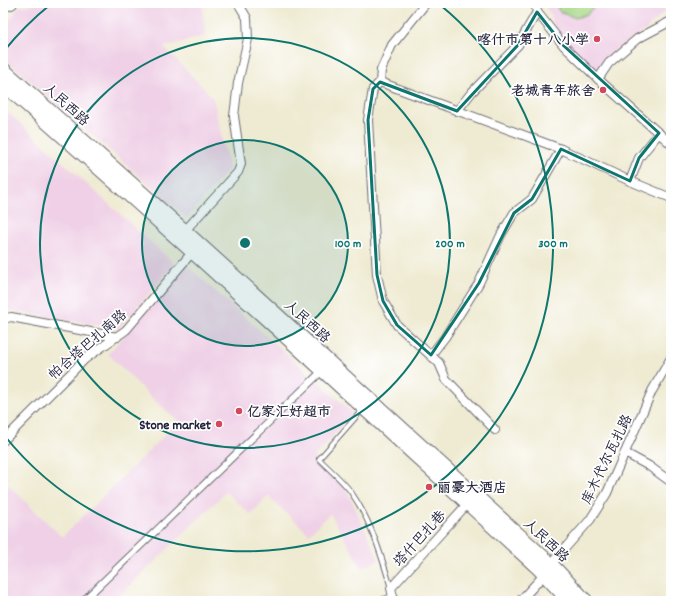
<svg xmlns="http://www.w3.org/2000/svg" width="674" height="604" viewBox="0 0 674 604" font-family="Dekko,'LXGW WenKai TC',sans-serif">
<style>
.built{fill:#efd0e6}
.green{fill:#a7d887;stroke:#647d61}
.lines{fill:none;stroke-linecap:round;stroke-linejoin:round}
.service-casing{stroke:#6a6870;stroke-width:6}
.pedestrian-casing{stroke:#6a6870;stroke-width:8}
.minor-casing{stroke:#6a6870;stroke-width:10}
.secondary-casing{stroke:#6a6870;stroke-width:14}
.primary-casing{stroke:#6a6870;stroke-width:15}
.service{stroke:#fff;stroke-width:4}
.pedestrian{stroke:#fff;stroke-width:6}
.minor{stroke:#fff;stroke-width:8}
.secondary{stroke:#fff;stroke-width:12}
.primary{stroke:#fff;stroke-width:13}
.marked{fill:none;stroke:#0f766e;stroke-width:3;stroke-linejoin:round}
.ring{fill:none;stroke:#0f766e;stroke-width:2}
.poi-dot{fill:#d1495b;stroke:#fff;stroke-width:1.5}
.labels{text-anchor:middle;stroke-width:3.5;stroke-linejoin:round;paint-order:stroke}
.poi-label{font-size:14px;font-weight:bold;fill:#22223b;stroke:#fff;text-anchor:end}
.street-label{font-size:14px;fill:#22223b;stroke:#fff}
.centre{fill:#0f766e;stroke:#fff;stroke-width:2}
.ring-label{font-size:12px;text-anchor:middle;font-weight:bold;fill:#0f766e;stroke:#fff;stroke-width:3.5;stroke-linejoin:round;paint-order:stroke}
</style>
<rect width="100%" height="100%" fill="#fff"/>
<filter id="ink" filterUnits="userSpaceOnUse"><feTurbulence type="fractalNoise" baseFrequency=".025" numOctaves="2"/><feDisplacementMap in="SourceGraphic" scale="8" xChannelSelector="R" yChannelSelector="G"/><feConvolveMatrix kernelMatrix="1 2 1 2 8 2 1 2 1" color-interpolation-filters="sRGB"/></filter>
<filter id="wash" filterUnits="userSpaceOnUse"><feTurbulence type="fractalNoise" baseFrequency=".012" numOctaves="4" result="noise"/><feDisplacementMap in="SourceGraphic" scale="16" xChannelSelector="R" yChannelSelector="G"/><feGaussianBlur stdDeviation="0.9" result="paint"/><feColorMatrix in="noise" values="0 0 0 0 0 0 0 0 0 0 0 0 0 0 0 0 0 1.4 0 .05"/><feComposite in="paint" operator="in"/></filter>
<g filter="url(#wash)">
<rect width="100%" height="100%" fill="#efebd3"/>
<g class="built">
<path d="M41,3H202L205,36L164,47L213,98L229,169L187,218L3,57V32L18,7Z"/>
<path d="M545,3H671V6L645,30L623,44L596,73L557,33Z"/>
<path d="M3,108L175,264L118,329L9,310L3,312Z"/>
<path d="M187,266L353,413L314,457L348,492L379,560L362,568L330,513L309,534L268,496L251,515L226,492L114,601H3V480L62,537L179,421L152,398L108,354Z"/>
<path d="M539,592L547,601H530Z"/>
</g>
<path class="green" d="M554,3H598L587,14L576,18L560,12Z"/>
</g>
<g filter="url(#ink)">
<g class="lines">
<defs>
<g id="service">
<path d="M363,409L319,459C329,469 342,480 351,492C371,521 381,554 391,588"/>
<path d="M377,601L393,596"/>
</g>
<path id="pedestrian" d="M83,601L323,370"/>
<g id="minor">
<path d="M426,3L392,45L381,70L380,82L373,89L368,120L377,275L383,301L397,325L439,363L446,379L495,430"/>
<path d="M535,3L537,12L564,46L598,79L671,144"/>
<path d="M598,79L609,63L637,39L671,21"/>
<path d="M380,82L561,149L630,181L671,198"/>
<path d="M457,111L472,92L518,45L537,12"/>
<path d="M630,181L639,158L659,133"/>
<path d="M182,234L238,172L241,164L234,116L238,83L248,39L247,18L238,3"/>
<path d="M3,319L11,317L117,337"/>
<path d="M431,355L445,337L479,283L501,235L514,213L532,199L561,149"/>
<path d="M3,441L85,359L126,330L195,249"/>
<path d="M625,453L649,466L671,482"/>
<path d="M394,601L391,588L470,501"/>
<path d="M520,601L544,575L551,564L590,520L607,493L652,391L671,358"/>
</g>
<path id="secondary" d="M3,6L11,3"/>
<g id="primary">
<path d="M3,69L185,231L551,564L586,601"/>
<path d="M3,84C185,242 361,406 539,569L569,601"/>
</g>
</defs>
<use href="#service" class="service-casing"/>
<use href="#pedestrian" class="pedestrian-casing"/>
<use href="#minor" class="minor-casing"/>
<use href="#secondary" class="secondary-casing"/>
<use href="#primary" class="primary-casing"/>
<use href="#service" class="service"/>
<use href="#pedestrian" class="pedestrian"/>
<use href="#minor" class="minor"/>
<use href="#secondary" class="secondary"/>
<use href="#primary" class="primary"/>
</g>
</g>
<path class="marked" d="M537,12L564,46L659,133L639,158L630,181L561,149L532,199L514,213L479,283L431,355L397,325L383,301L377,275L368,120L373,89L380,82L457,111L518,45Z"/>
<circle cx="245" cy="243" r="103" fill="#0f766e" fill-opacity=".12"/>
<g class="ring">
<circle cx="245" cy="243" r="103"/>
<circle cx="245" cy="243" r="205"/>
<path d="M4 51A308 308 0 0 1 51 4M439 4A308 308 0 1 1 4 435"/>
</g>
<g class="poi-dot">
<circle cx="597" cy="39" r="4"/>
<circle cx="603" cy="90" r="4"/>
<circle cx="239" cy="411" r="4"/>
<circle cx="219" cy="424" r="4"/>
<circle cx="429" cy="487" r="4"/>
</g>
<g class="labels">
<g class="poi-label">
<text x="589" y="44">喀什市第十八小学</text>
<text x="595" y="95">老城青年旅舍</text>
<text x="247" y="416" text-anchor="start">亿家汇好超市</text>
<text x="211" y="429">Stone market</text>
<text x="437" y="492" text-anchor="start">丽豪大酒店</text>
</g>
<g class="street-label">
<text transform="translate(67 104) rotate(42)" y="5">人民西路</text>
<text transform="translate(308 321) rotate(42)" y="5">人民西路</text>
<text transform="translate(87 344) rotate(-41)" y="5">帕合塔巴扎南路</text>
<text transform="translate(606 459) rotate(-64)" y="5">库木代尔瓦扎路</text>
<text transform="translate(419 538) rotate(-48)" y="5">塔什巴扎巷</text>
<text transform="translate(547 540) rotate(43)" y="5">人民西路</text>
</g>
</g>
<circle cx="245" cy="243" r="6" class="centre"/>
<g class="ring-label">
<text x="348" y="247">100 m</text>
<text x="450" y="247">200 m</text>
<text x="553" y="247">300 m</text>
</g>
<rect width="674" height="604" fill="none" stroke="#fff" stroke-width="16"/>
</svg>
